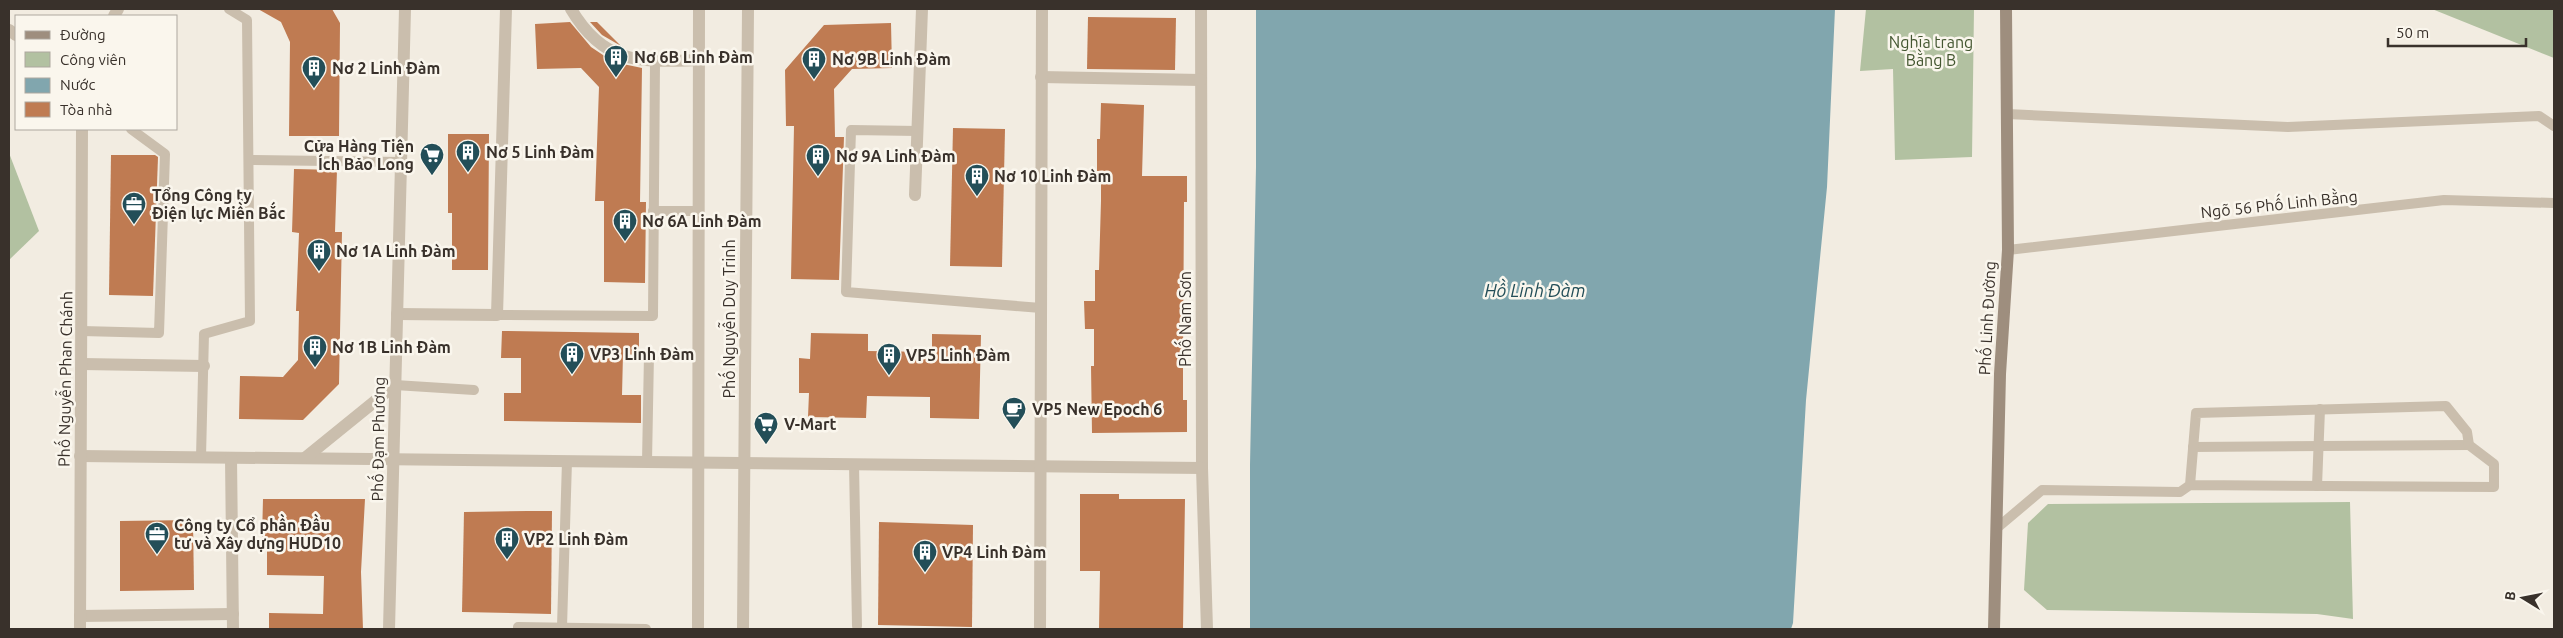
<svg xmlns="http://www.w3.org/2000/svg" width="2563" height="638" viewBox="0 0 2563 638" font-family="Ubuntu,sans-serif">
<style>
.green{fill:#b2c1a1}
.water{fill:#81a6ae}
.building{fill:#bf7b52}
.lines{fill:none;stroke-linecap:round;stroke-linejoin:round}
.lane{stroke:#cabead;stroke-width:10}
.street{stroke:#cabead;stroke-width:12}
.secondary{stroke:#9e8e7e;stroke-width:12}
.labels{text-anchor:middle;stroke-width:5;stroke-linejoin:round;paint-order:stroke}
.park-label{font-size:16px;fill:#435630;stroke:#faf6ed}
.poi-label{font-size:16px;font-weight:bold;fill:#39312b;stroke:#faf6ed;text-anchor:start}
.street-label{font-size:16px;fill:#39312b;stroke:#faf6ed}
.water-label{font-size:18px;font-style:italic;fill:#234e58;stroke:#faf6ed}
</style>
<rect width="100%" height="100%" fill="#f2ece1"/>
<g class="green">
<path d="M1866,9H1974L1972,157L1895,160L1893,69L1860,71Z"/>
<path d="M2432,9H2554V58Z"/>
<path d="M9,153L39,231L9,260Z"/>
<path d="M2350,502L2353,619L2317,614L2047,610L2024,590L2028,523L2048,504Z"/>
</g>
<path class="water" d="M1256,9H1835L1827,187L1806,400L1793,623L1791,629H1250V465L1256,167Z"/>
<g class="building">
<path d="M258,9H332L340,23L339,136H289L290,42L281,22Z"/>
<path d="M1088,17L1176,18L1175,70L1087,69Z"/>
<path d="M570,22L591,47L606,57L623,64L642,68L640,202H646L645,283L604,282V201H595L599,87L581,68L537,69L535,24Z"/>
<path d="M590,22H597L621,46L602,35Z"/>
<path d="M891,23L892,68L852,69L834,89L835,137H844L839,280L791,279L794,126H786L785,70L824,25Z"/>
<path d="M1101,103L1144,105L1142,176H1187V202H1184L1183,361V400H1187V432L1092,433L1091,366H1094V329H1085L1084,301H1095V270H1099L1101,201V171H1097V139H1100Z"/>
<path d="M953,128L1005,129L1002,267L950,266Z"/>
<path d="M448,134H489L488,270H452V213H448Z"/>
<path d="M111,155H155L158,157L153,296L109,295Z"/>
<path d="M294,169L337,170L335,232H342L339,384L303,420L239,419L240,376L283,377L298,360L299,311H296L299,233L292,232Z"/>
<path d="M502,331L639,333V355L623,354L622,395H641V423L504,421V393H521V358H501Z"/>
<path d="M811,333L868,334V351L932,352V334L981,335L979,419L930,418V397L867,396L866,418L808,417L809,393H799V358L810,359Z"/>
<path d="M1080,494H1119V499H1185L1183,629H1099L1100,571H1080Z"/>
<path d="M263,499H365L361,572L363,629H269V613L323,614L324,576L267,575V538H262Z"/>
<path d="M527,511H552L551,614L462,612L464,512Z"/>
<path d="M193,520L194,590L120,591V521Z"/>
<path d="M879,522L973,525L972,627L878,625Z"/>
</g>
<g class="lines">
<g class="lane">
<path d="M2007,114L2288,127L2539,116L2554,126"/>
<path d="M918,131L851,130L846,292L1041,308"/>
<path d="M249,160L401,162"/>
<path d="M653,211H698"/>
<path d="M2008,250L2444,200L2554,203"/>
<path d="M497,315L653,316L655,62"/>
<path d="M82,331L159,333L165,154L131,129"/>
<path d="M395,385L474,390"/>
<path d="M2193,447L2469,445"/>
<path d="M201,457L204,334L250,321L247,20L229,9"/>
<path d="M647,462L649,354"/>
<path d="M854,464L857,626"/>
<path d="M2317,486L2320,409"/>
<path d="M1997,528L2042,490L2180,492L2190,485L2494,487V464L2469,445L2467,432L2446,406L2196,413L2190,485"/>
<path d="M562,627L567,461"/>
<path d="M518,629V627L646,629"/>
</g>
<g class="street">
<path d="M571,9C604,65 640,62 699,60"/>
<path d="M1201,9L1202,468L1207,629"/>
<path d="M114,16L118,9"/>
<path d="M9,30L16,35"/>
<path d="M1041,77L1201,80"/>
<path d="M915,195L922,9"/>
<path d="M397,314L497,315L506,9"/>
<path d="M82,364L204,366"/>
<path d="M80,456L1202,468"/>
<path d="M231,458L233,629"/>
<path d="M305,458L395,385"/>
<path d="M80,616L233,614"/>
<path d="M80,629L82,129"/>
<path d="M389,629L405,9"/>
<path d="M698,629L699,9"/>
<path d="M743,629L748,9"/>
<path d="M1040,629L1042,9"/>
</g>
<path class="secondary" d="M1994,629L2000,374L2008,250L2006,9"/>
</g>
<defs>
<symbol id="building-pin" viewBox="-11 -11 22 30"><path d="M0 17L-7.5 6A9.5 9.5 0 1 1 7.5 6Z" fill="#234e58" stroke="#faf6ed"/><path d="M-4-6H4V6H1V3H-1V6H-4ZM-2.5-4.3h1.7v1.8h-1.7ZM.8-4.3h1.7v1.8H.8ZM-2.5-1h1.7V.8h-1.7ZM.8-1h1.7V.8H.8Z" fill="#fff"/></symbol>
<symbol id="supermarket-pin" viewBox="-11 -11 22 30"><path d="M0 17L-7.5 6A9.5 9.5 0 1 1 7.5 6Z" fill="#234e58" stroke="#faf6ed"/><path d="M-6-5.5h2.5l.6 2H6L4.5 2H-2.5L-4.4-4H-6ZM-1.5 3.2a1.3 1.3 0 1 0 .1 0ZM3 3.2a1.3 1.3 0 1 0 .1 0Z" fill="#fff"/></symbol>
<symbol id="office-pin" viewBox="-11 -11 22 30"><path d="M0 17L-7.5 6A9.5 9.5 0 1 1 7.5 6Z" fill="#234e58" stroke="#faf6ed"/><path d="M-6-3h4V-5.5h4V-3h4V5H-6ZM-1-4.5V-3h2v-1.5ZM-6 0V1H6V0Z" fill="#fff"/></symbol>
<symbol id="cafe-pin" viewBox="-11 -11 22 30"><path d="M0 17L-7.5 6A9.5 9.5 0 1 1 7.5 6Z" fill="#234e58" stroke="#faf6ed"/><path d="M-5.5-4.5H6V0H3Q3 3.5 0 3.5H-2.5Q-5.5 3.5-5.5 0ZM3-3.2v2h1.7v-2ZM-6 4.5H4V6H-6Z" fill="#fff"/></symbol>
</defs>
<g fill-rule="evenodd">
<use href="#building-pin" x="602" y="43" width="28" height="38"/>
<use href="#building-pin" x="800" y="45" width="28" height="38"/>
<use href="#building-pin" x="300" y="54" width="28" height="38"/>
<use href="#building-pin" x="454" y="138" width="28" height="38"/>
<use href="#supermarket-pin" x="418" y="141" width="28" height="38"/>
<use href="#building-pin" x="804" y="142" width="28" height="38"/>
<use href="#building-pin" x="963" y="162" width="28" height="38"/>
<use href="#office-pin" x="120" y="190" width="28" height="38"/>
<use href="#building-pin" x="611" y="207" width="28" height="38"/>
<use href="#building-pin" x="305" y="237" width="28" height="38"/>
<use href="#building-pin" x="301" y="333" width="28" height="38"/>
<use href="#building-pin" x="558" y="340" width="28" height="38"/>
<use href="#building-pin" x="875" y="341" width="28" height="38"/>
<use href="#cafe-pin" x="1000" y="395" width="28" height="38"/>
<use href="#supermarket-pin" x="752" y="410" width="28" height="38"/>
<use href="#office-pin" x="143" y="520" width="28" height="38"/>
<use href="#building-pin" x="493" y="525" width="28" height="38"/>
<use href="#building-pin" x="911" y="538" width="28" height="38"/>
</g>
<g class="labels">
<g class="park-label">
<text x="1931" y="48">Nghĩa trang<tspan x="1931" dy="18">Bằng B</tspan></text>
</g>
<g class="poi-label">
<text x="634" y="63">Nơ 6B Linh Đàm</text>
<text x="832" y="65">Nơ 9B Linh Đàm</text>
<text x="332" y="74">Nơ 2 Linh Đàm</text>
<text x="414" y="152" text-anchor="end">Cửa Hàng Tiện<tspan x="414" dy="18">Ích Bảo Long</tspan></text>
<text x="486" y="158">Nơ 5 Linh Đàm</text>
<text x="836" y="162">Nơ 9A Linh Đàm</text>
<text x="994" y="182">Nơ 10 Linh Đàm</text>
<text x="152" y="201">Tổng Công ty<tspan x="152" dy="18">Điện lực Miền Bắc</tspan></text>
<text x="642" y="227">Nơ 6A Linh Đàm</text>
<text x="336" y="257">Nơ 1A Linh Đàm</text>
<text x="332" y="353">Nơ 1B Linh Đàm</text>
<text x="590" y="360">VP3 Linh Đàm</text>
<text x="906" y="361">VP5 Linh Đàm</text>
<text x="1032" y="415">VP5 New Epoch 6</text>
<text x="784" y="430">V-Mart</text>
<text x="174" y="531">Công ty Cổ phần Đầu<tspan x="174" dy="18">tư và Xây dựng HUD10</tspan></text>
<text x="524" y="545">VP2 Linh Đàm</text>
<text x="942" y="558">VP4 Linh Đàm</text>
</g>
<g class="street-label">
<text transform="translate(2279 204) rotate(-6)" y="6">Ngõ 56 Phố Linh Bằng</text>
<text transform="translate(1987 318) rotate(-87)" y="6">Phố Linh Đường</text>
<text transform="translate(729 319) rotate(-90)" y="6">Phố Nguyễn Duy Trinh</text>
<text transform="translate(1185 319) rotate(-90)" y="6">Phố Nam Sơn</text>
<text transform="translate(65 379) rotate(-89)" y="6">Phố Nguyễn Phan Chánh</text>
<text transform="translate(378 439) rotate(-89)" y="6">Phố Đạm Phương</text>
</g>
<g class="water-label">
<text x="1535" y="297">Hồ Linh Đàm</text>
</g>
</g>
<rect width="2563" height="638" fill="none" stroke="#39312b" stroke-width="20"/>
<rect x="15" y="15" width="162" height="115" fill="#faf6ed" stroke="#ada79f"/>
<rect x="25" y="31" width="25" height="8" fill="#9e8e7e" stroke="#ada79f"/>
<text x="60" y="40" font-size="15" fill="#39312b">Đường</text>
<rect x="25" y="52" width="25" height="15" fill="#b2c1a1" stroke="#ada79f"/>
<text x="60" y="65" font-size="15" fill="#39312b">Công viên</text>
<rect x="25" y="78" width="25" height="15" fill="#81a6ae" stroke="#ada79f"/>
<text x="60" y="90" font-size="15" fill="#39312b">Nước</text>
<rect x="25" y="102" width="25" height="15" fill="#bf7b52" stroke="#ada79f"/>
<text x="60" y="115" font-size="15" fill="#39312b">Tòa nhà</text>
<g transform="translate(2523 598) rotate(280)" stroke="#faf6ed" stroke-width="4" paint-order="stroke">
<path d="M0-4L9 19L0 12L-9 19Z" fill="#39312b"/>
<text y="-8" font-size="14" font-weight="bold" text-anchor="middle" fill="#39312b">B</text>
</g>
<path d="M2388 38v8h138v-8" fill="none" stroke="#39312b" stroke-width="2.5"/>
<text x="2396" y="38" font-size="15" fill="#39312b" stroke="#faf6ed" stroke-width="4" paint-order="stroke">50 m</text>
</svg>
